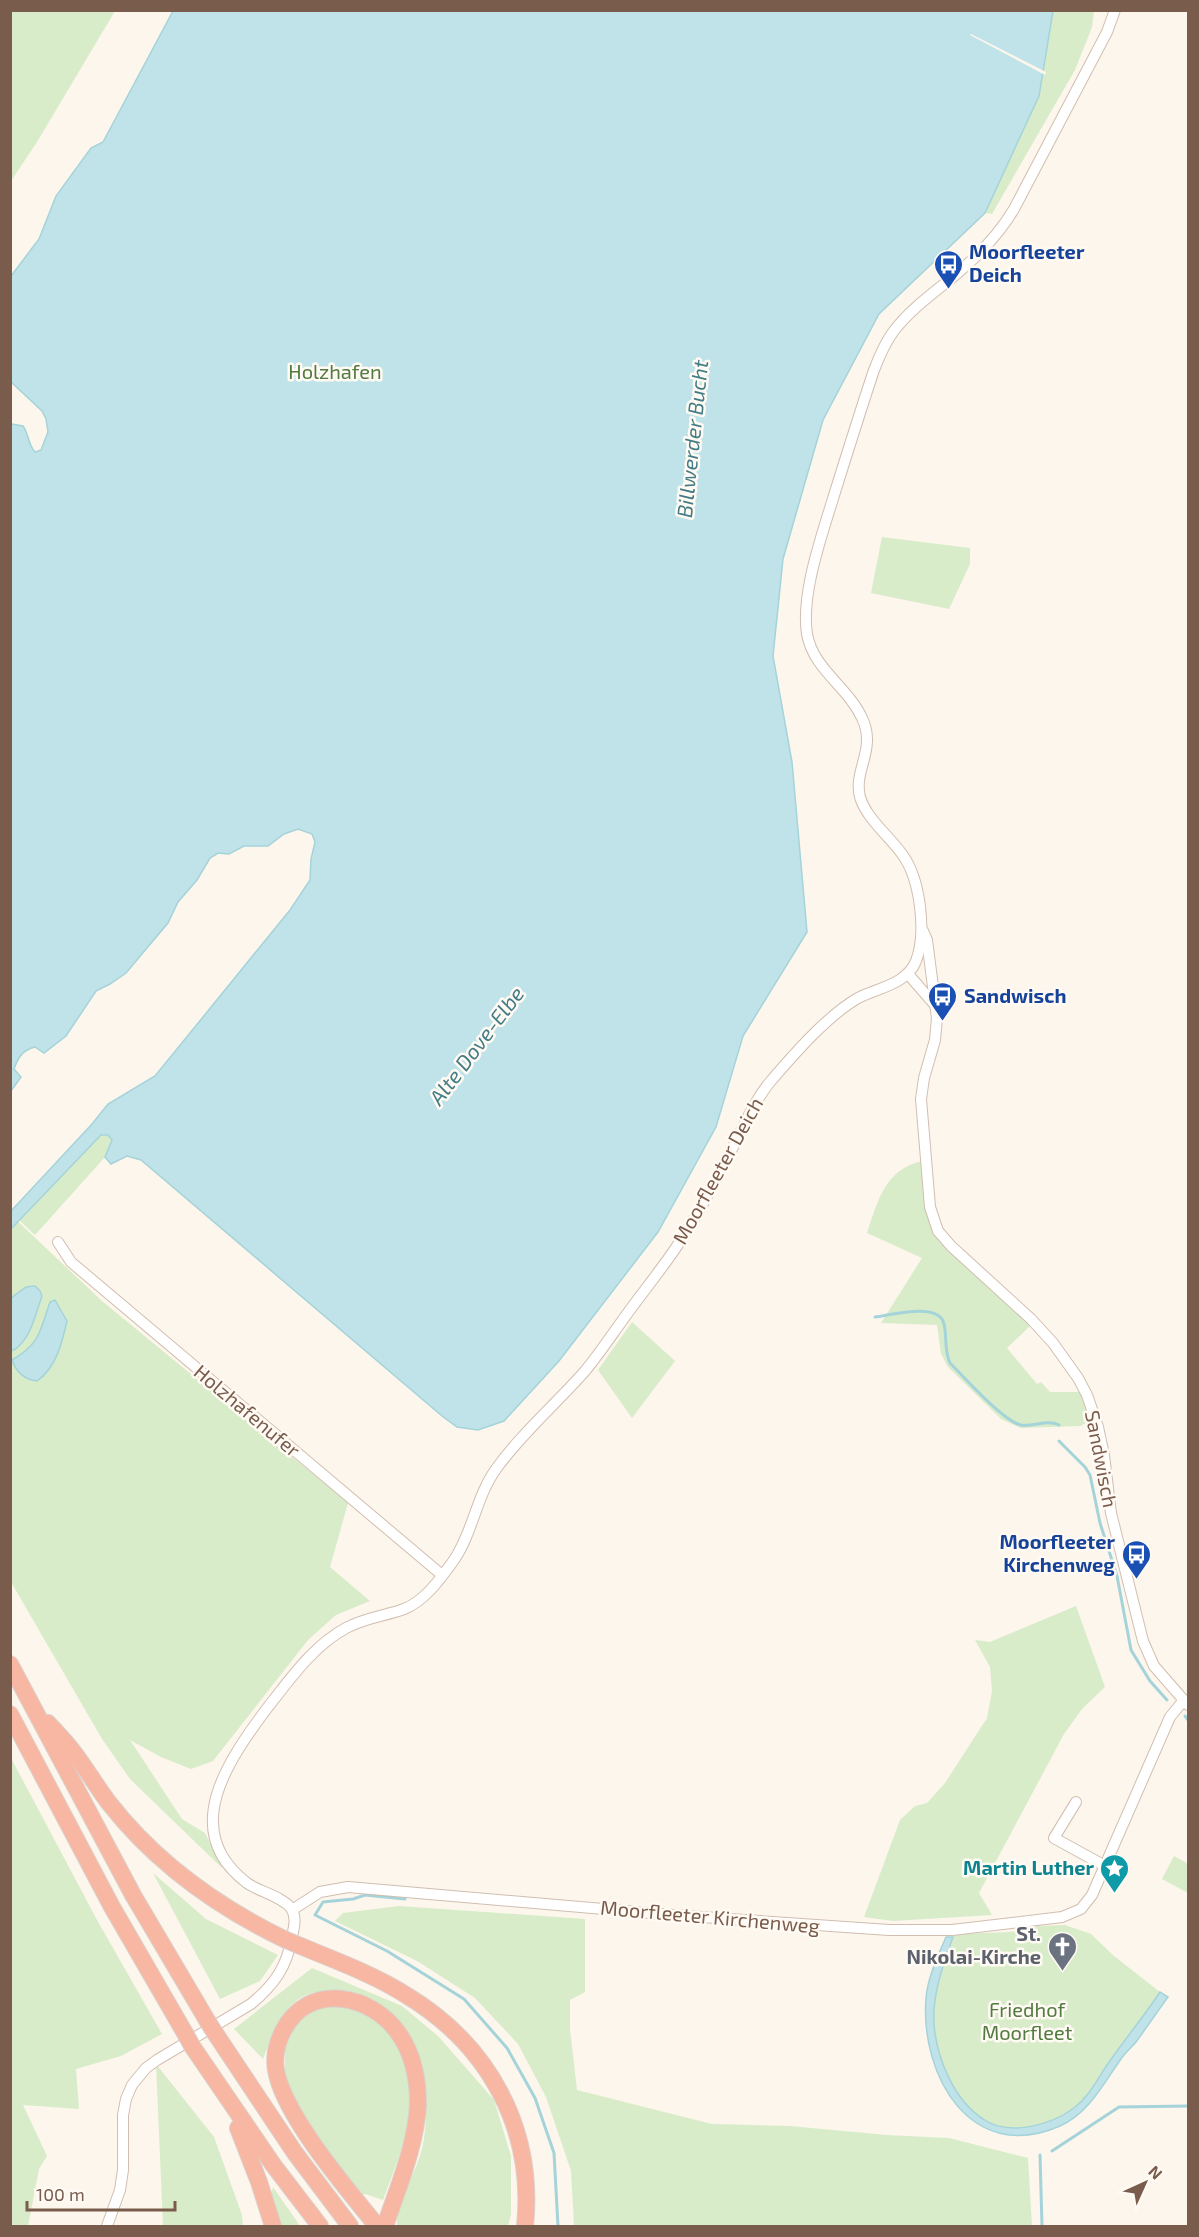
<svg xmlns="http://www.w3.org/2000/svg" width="1199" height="2237" viewBox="0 0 1199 2237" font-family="'Exo 2',sans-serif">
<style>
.green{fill:#d8ecc9}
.water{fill:#bfe3e8;stroke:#a5d3da;stroke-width:1.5}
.pier{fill:#fdf6ec}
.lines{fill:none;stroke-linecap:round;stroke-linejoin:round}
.stream{stroke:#a5d3da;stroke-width:3}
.minor-casing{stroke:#d1beb0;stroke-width:12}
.highway-casing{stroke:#dad1cd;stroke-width:18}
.minor{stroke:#fff;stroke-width:10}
.highway{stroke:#f7b7a3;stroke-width:16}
.highway-bridge-casing{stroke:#dad1cd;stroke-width:18;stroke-linecap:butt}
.highway-bridge{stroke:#f7b7a3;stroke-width:16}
.labels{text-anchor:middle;stroke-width:5;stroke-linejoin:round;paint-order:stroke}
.transit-label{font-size:20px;font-weight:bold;fill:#164399;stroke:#fffaf3;text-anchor:start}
.park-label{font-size:20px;fill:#537a41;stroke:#fffaf3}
.street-label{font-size:20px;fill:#7a5c4d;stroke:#fffaf3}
.culture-label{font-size:20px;font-weight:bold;fill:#0d838f;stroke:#fffaf3;text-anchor:end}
.worship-label{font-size:20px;font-weight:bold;fill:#5b616d;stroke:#fffaf3;text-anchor:end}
.water-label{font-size:21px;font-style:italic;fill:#437c86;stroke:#fffaf3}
</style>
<rect width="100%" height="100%" fill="#fdf6ec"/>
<g class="green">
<path d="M10,11H115L37,142L11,181Z"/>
<path d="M1053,11H1094L1092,27L1075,70L992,214L985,213L1039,96Z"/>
<path d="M882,537L970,548V564L949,609L871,593Z"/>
<path d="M101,1134L109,1135L112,1140L105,1157L35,1235L19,1220Z"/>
<path d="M922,1161L926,1207L933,1234L1030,1326L1007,1348L1037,1384L1041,1382L1050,1392H1080L1089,1416L1087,1422L1081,1426L1021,1428L1001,1419L948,1367L941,1354L937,1325L881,1323L922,1258L867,1233C878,1201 884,1170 922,1161Z"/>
<path d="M10,1214L102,1301L348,1503L330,1567L370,1601L336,1615L308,1640L213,1761L191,1769L161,1757L130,1740L182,1819L205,1833L222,1868L130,1779L102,1739L11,1582Z"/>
<path d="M632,1322L675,1361L632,1418L598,1370Z"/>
<path d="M1076,1606L1105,1687L1082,1709L1064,1734L979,1893L992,1915L893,1921L864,1917L900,1820L915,1806L927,1803L945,1783L987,1718L992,1691L990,1667L975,1640L990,1642Z"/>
<path d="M11,1758L97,1920L162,2034L121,2056L76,2069L79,2109L23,2105L47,2156L39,2169L28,2226H10Z"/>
<path d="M1174,1856L1188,1864V1893L1162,1879Z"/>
<path d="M153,1873L206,1919L278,1955L260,1981L220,1999Z"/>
<path d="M399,1906L585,1919V1992L570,2000V2029L577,2090L712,2124L790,2126L887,2135L949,2138L1028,2158L1032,2226H574L571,2171L546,2097L518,2044L475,1998L417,1961L335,1921L343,1913Z"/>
<path d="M1065,1925L1091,1934L1114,1956L1160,1992C1143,2019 1122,2043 1104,2069C1095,2083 1088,2097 1074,2108C1051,2125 1009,2137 983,2119C954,2100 937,2059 934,2025C932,1994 943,1966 953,1937L955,1934L1011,1932L1037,1926Z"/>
<path d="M312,1968L402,2006L439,2037L494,2100L511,2156V2214L508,2226H397C396,2197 418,2173 423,2144C430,2112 424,2051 403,2025C399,2020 393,2017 389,2013C369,1996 352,1990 326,1991C286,1992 275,2028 263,2059L234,2029Z"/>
<path d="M324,2004C334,2006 346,2005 356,2008C369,2012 381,2023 389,2033C430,2087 404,2144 383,2200L365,2194L360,2196L309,2127L285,2081V2041L295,2022Z"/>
<path d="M156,2064L214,2137L242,2215L243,2226H163Z"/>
<path d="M273,2187L300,2226H280L271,2195Z"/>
</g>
<g class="water">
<path d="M173,11H1053L1039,96L985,213L879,314L823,420L783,559L773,656L792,762L807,932L743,1036L716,1127L658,1232L559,1361L504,1421L478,1430L457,1427L442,1416L141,1160L127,1156L111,1164L105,1157L112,1140L108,1135H101L11,1229V1211L92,1124L108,1104L155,1076L290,910L310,880L311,859L315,842L312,834L298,829L284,834L268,846H244L229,854L218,853L210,858L197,880L178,902L168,923L126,973L110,984L96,991L66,1036L44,1053L35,1047C23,1050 18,1057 14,1069L21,1077L11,1091V424L23,426C29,434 28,445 35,452L41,450L48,432L46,419L42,411L11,382V276L39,239L56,196L91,148L103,142Z"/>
<path d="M35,1286L40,1291L42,1296C35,1315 31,1339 14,1350H11V1298L26,1287Z"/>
<path d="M55,1300L67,1321C62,1343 56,1368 37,1381C25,1380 16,1372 12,1360C40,1344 40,1331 50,1302Z"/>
<path d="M946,1937H953C943,1966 932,1994 934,2025C937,2059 954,2100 983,2119C1009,2137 1051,2125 1074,2108C1092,2094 1099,2075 1112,2058C1128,2035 1145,2015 1160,1992L1168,1997C1157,2012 1147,2027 1136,2042C1131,2048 1125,2053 1121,2059C1103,2084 1089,2113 1060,2126C971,2165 920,2076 926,1998C928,1976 938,1956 946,1937Z"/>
</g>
<path class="pier" d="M971,34L1046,72L1045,75L970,35Z"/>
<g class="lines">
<g class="stream">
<path d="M875,1317C891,1315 935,1303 943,1321C948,1333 943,1348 950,1363C964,1377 1004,1422 1021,1425C1034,1427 1047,1419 1059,1425"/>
<path d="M1059,1441L1085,1467L1090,1475L1100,1523L1117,1576L1131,1650L1150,1681L1167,1700"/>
<path d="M1185,1716L1188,1720"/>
<path d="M405,1899L365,1895L353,1899L323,1902L315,1915L387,1951L464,1999L507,2048L535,2098L554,2153L558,2226"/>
<path d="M1052,2151L1119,2107L1188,2106"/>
<path d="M1040,2155L1042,2226"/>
</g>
<defs>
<g id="minor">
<path d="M923,931L927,940L937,1018L935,1040L924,1078L921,1099L930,1207L938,1231L951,1246L1031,1319L1053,1343L1078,1378L1087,1395L1098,1427L1104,1455L1111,1513L1143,1641L1154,1666L1188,1705"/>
<path d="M908,974L935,1005"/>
<path d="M58,1242L71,1262L442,1575"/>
<path d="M1076,1802L1054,1838L1105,1866"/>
<path d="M292,1910L320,1892L348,1887L673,1915L889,1930H952L1062,1917L1081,1909L1092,1895L1170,1717L1184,1700"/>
<path d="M107,2226L120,2190L123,2170V2115L126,2099L132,2085L146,2068L157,2060L251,2004C274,1985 287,1967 292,1937C294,1927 297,1917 291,1908C281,1896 260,1892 247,1883C177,1830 230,1758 268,1707C291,1678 313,1646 346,1628C364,1618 385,1616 404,1609C425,1601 441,1578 454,1560C473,1532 476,1497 496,1469C522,1433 556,1404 585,1371C600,1353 613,1333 627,1314C643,1292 660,1271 675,1249C698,1215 717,1179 735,1143C746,1122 755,1100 770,1082C794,1054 827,1016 858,998C878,988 907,984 916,961C927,932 920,878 902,854C889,836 866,818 860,797C853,770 877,749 862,718C848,687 813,669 807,634C801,596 820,541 831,505C845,460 859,415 874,370C879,357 885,343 893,332C908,312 928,297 948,281C974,260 997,238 1014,209L1107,32L1115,10"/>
</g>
<g id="highway">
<path d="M10,1664L133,1895L208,2022"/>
<path d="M10,1714L112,1907L186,2035"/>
<path d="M48,1723C57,1733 67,1743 75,1754C87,1770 97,1787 109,1803C156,1863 216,1906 284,1939"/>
<path d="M298,1945C334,1960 373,1974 406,1995C489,2045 535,2129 525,2226"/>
<path d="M215,2033L295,2153L350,2226"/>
<path d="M192,2046L274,2166L320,2226"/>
<path d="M238,2128L259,2182L273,2226"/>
<path d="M377,2226C347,2189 288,2120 277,2075C273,2060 276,2045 283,2031C308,1981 372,1994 399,2034C413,2054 418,2080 418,2104C416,2146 398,2187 385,2226"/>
</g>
</defs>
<use href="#minor" class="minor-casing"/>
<use href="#highway" class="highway-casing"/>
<use href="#minor" class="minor"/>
<use href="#highway" class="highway"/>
<defs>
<g id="highway-bridge">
<path d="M284,1939L298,1945"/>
<path d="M208,2022L215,2033"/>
<path d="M186,2035L192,2046"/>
</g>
</defs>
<use href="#highway-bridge" class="highway-bridge-casing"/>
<use href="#highway-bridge" class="highway-bridge"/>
</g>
<defs>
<symbol id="bus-pin" viewBox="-11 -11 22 30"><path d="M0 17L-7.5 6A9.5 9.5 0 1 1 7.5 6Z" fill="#1a4fb4" stroke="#fffaf3"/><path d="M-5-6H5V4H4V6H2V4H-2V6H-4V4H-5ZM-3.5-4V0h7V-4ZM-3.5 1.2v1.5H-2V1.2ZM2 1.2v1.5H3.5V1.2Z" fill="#fff"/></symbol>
<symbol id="sight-pin" viewBox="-11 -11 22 30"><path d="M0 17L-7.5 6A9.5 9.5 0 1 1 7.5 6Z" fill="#0f9aa8" stroke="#fffaf3"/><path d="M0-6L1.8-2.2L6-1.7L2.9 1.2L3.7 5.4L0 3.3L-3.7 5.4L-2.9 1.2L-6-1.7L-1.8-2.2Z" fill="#fff"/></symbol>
<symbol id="church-pin" viewBox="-11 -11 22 30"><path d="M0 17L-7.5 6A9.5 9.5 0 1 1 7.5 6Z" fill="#6b7280" stroke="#fffaf3"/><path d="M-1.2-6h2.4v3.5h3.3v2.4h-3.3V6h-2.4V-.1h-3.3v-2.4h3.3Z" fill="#fff"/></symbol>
</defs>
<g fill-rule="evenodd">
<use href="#bus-pin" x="932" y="248" width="33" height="45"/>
<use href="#bus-pin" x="926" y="980" width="33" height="45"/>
<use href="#bus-pin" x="1120" y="1538" width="33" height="45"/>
<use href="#sight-pin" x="1098" y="1852" width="33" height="45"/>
<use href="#church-pin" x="1046" y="1930" width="33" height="45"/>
</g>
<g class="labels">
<g class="transit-label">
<text x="969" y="259">Moorfleeter<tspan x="969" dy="23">Deich</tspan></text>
<text x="964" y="1003">Sandwisch</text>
<text x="1115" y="1549" text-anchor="end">Moorfleeter<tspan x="1115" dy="23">Kirchenweg</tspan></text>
</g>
<g class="park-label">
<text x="335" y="379">Holzhafen</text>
<text x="1027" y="2017">Friedhof<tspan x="1027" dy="23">Moorfleet</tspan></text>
</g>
<g class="street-label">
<text transform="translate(718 1171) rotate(-61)" y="7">Moorfleeter Deich</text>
<text transform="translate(247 1411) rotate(40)" y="7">Holzhafenufer</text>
<text transform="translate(1101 1459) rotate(79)" y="7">Sandwisch</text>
<text transform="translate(710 1917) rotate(5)" y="7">Moorfleeter Kirchenweg</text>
</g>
<g class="culture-label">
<text x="1094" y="1875">Martin Luther</text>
</g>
<g class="worship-label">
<text x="1041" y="1941">St.<tspan x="1041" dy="23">Nikolai-Kirche</tspan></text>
</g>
<g class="water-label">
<text transform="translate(693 439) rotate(-84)" y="7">Billwerder Bucht</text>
<text transform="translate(477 1046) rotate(-53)" y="7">Alte Dove-Elbe</text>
</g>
</g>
<rect width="1199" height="2237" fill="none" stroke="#7a5c4d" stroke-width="24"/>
<g transform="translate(1145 2183) rotate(45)" stroke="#fffaf3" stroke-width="4.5" paint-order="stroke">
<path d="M0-4.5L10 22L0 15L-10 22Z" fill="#7a5c4d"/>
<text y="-9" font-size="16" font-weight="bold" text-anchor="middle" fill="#7a5c4d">N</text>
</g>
<path d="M27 2201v9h148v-9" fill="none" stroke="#7a5c4d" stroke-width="3"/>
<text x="36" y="2201" font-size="18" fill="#7a5c4d" stroke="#fffaf3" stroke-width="4.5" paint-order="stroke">100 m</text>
</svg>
